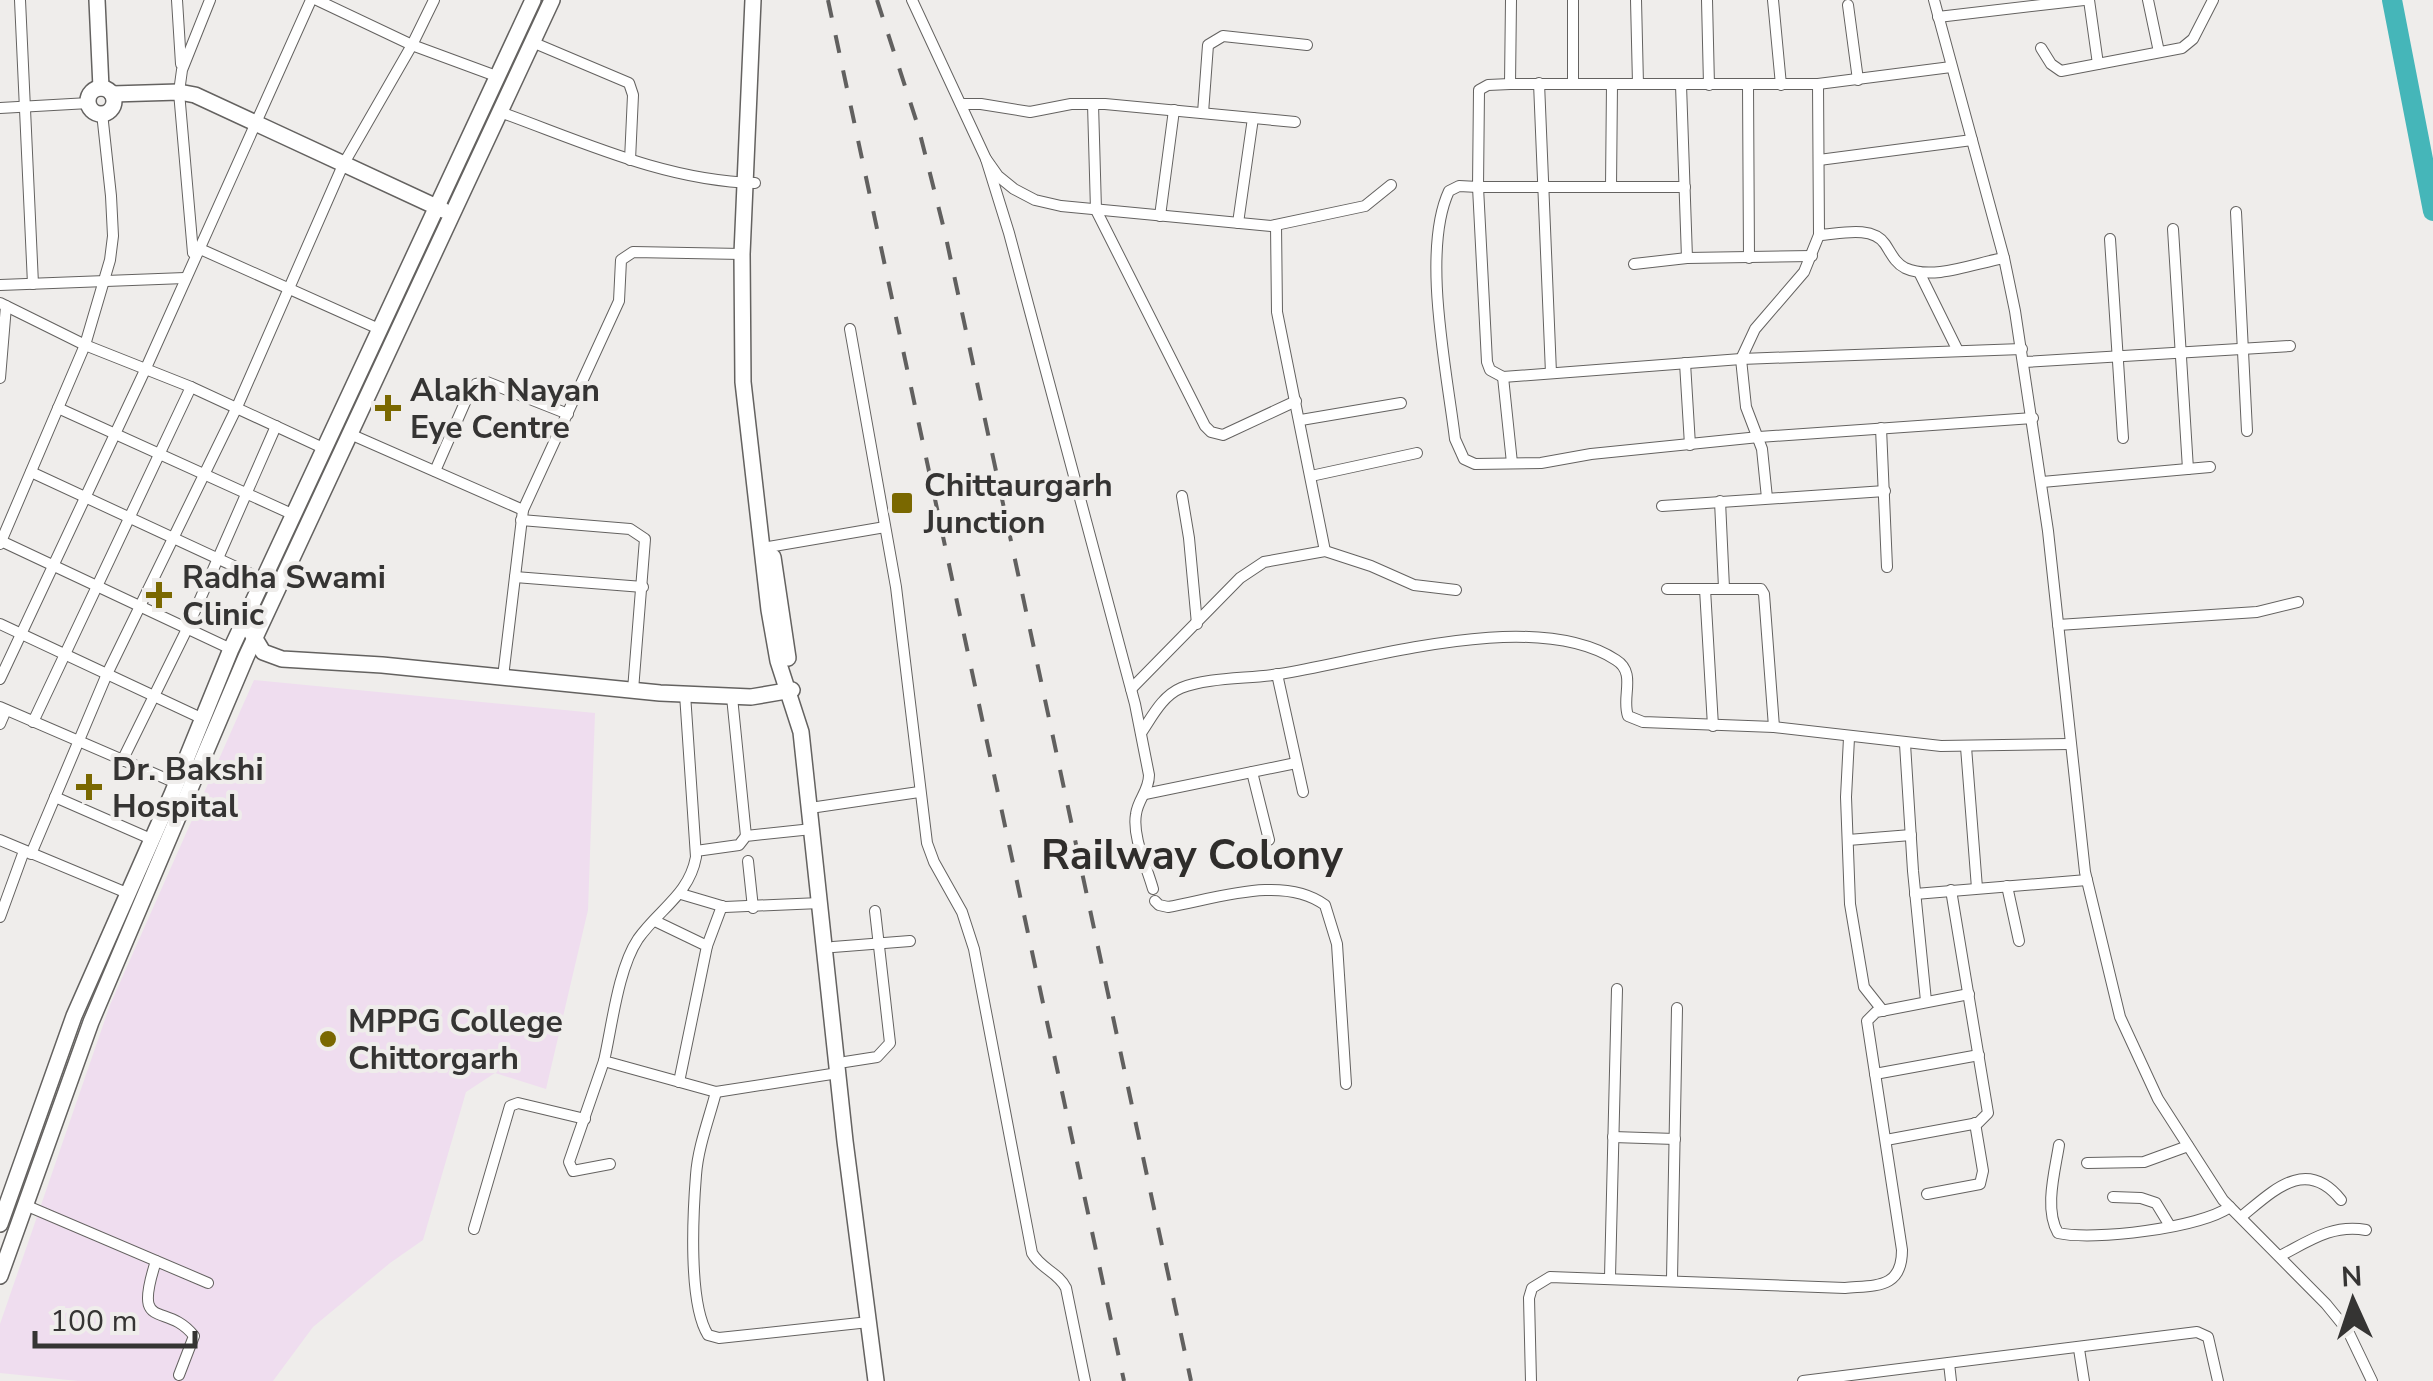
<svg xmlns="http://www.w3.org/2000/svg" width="2433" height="1381" viewBox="0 0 2433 1381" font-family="'Nunito Sans',sans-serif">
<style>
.education{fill:#efddef}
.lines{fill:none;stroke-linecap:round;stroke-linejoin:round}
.river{stroke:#45b6b9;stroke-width:20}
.street-casing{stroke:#646260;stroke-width:12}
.secondary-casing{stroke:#646260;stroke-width:18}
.street{stroke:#fff;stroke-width:10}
.secondary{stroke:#fff;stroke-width:15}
.rail{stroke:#61605f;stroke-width:4;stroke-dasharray:18 18;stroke-linecap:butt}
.poi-dot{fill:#7a6800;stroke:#efedeb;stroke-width:4}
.labels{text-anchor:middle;stroke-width:8;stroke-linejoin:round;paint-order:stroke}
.poi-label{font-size:32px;font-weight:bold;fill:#353433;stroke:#efedeb;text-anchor:start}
.district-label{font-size:42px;font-weight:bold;fill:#2f2d2b;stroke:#efedeb}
</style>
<rect width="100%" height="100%" fill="#efedeb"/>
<path class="education" d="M254,680L595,713L588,910L546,1089L495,1073L466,1092L423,1240L390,1263L313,1327L273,1381H78L0,1373V1324L110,1005Z"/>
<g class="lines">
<path class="river" d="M2392,0L2433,211"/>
<defs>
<g id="street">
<path d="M20,0L33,284"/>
<path d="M177,0L181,64"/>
<path d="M317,0L412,45L496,76"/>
<path d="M912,0L986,159L998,176L1014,189L1035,200L1061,206L1271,226L1365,206L1391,185"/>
<path d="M1511,0L1510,84H1818L1819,235C1839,234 1872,225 1885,244C1891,253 1895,263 1905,268C1933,281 1975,263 2004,258"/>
<path d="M1636,0L1638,84"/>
<path d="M1707,0L1709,85"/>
<path d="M1773,0L1781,85"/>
<path d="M1934,0L2004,258L2015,311L2048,531L2085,872L2120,1017L2158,1099L2223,1200L2326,1304L2348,1331L2372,1381"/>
<path d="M2089,0L2098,64"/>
<path d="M2148,0L2159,52"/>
<path d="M1848,5L1858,80"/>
<path d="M1938,17L2084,0"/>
<path d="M532,42L629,83L633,95L630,160"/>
<path d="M2041,48L2051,64L2061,71L2182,48L2193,39L2213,0"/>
<path d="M1539,83L1551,373"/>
<path d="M1573,83V0"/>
<path d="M1510,84L1488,85L1479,90L1478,187L1459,186L1449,191C1421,251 1447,372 1455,439L1464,459L1475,464L1541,463L1591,454L1759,437L2033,418"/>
<path d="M1818,84L1951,67"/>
<path d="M1681,85L1687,258"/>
<path d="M1748,85L1749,258"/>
<path d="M961,104H981L1030,112L1071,104H1105L1295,122"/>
<path d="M1093,104L1096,210L1205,426L1211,432L1223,435L1296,401"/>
<path d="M0,108L89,103"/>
<path d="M500,112C583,142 666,181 755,183"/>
<path d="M1203,113L1208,45L1223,36L1307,45"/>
<path d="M986,159L1009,233L1135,704L1149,775C1149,791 1138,799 1136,814C1132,837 1147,867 1153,889"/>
<path d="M1819,160L1972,140"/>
<path d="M1611,187L1612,84"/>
<path d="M1685,187H1478L1487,362L1490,370L1503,377L1741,359L2022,349"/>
<path d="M2236,212L2247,431"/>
<path d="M1160,216L1174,110"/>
<path d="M1238,223L1253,118"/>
<path d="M1276,225L1277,312L1325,551"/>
<path d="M2173,229L2188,469"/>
<path d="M2110,239L2123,438"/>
<path d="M198,248L379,329"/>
<path d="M193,253L179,92L182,70L210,0"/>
<path d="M1634,264L1687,258L1812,256"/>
<path d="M1919,272L1958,351"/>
<path d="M0,285L185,278"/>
<path d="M0,303L85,345L191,387L323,448"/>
<path d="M850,329L896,587L927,843L934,862L962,912L974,949L1032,1253C1041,1269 1058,1272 1066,1288L1085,1381"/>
<path d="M2024,362L2290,346"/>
<path d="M1685,363L1690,445"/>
<path d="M1503,377L1512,463"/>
<path d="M0,378L6,306"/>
<path d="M58,408L294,515"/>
<path d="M1301,420L1401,403"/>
<path d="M1881,428L1887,567"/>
<path d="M350,434L523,510"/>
<path d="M435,471L470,391L476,384L487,382L568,414"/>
<path d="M31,472L264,580"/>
<path d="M1311,476L1417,453"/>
<path d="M2042,482L2210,467"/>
<path d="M1182,496L1189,538L1197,624"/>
<path d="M1767,498L1762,449L1746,407L1741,359L1755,329L1804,272L1819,235"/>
<path d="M1720,501L1724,588"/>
<path d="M1662,506L1885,491"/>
<path d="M521,520L630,529L645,539L633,690"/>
<path d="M1,541L231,649"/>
<path d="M0,544L85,345L110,260L113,236L111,196L102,113"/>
<path d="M762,548L885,527"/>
<path d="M515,577L643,587"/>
<path d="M1667,589H1761L1764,594L1774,727"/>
<path d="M1705,589L1713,726"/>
<path d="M0,624L201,718"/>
<path d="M2058,625L2257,612L2298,602"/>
<path d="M1277,674L1303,792"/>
<path d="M503,677L523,510L619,301L621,260L633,252L742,254"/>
<path d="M0,679L146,368L311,0"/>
<path d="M1131,689L1240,578L1264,562L1325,551L1371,566L1414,585L1456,590"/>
<path d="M685,694L696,857C689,895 659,909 638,939C618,969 612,1026 604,1061L716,1092L838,1073"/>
<path d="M732,697L746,836"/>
<path d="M0,707L176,783"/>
<path d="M33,722L191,387"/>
<path d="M0,724L6,710"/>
<path d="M1141,733C1152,717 1162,696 1181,688C1208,677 1250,679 1280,674C1372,659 1534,607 1616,660C1637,673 1621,697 1628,716L1643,722L1774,727L1941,746L2070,744"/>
<path d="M1849,738L1846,797L1850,904L1864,987L1883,1011"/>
<path d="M1905,744L1913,871L1926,1001"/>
<path d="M1966,747L1977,888"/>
<path d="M122,761L187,629L276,426"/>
<path d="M1252,772L1269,840"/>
<path d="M1145,794L1296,763"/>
<path d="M55,797L151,839"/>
<path d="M817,807L919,792"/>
<path d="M0,840L127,893"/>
<path d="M1848,840L1911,835"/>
<path d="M696,851L739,845L746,836L812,829"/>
<path d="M31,854L107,674L237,407L343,165L412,45L434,0"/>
<path d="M748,861L753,908"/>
<path d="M2007,886L2019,941"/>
<path d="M681,894L725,907L820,903"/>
<path d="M1915,894L2087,880"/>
<path d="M1155,901L1159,905L1168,907C1215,899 1283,874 1325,905L1337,944L1346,1084"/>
<path d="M0,917L24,851"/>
<path d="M655,921L707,946L679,1082"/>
<path d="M707,946L722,906"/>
<path d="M833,947L910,941"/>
<path d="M604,1061L569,1162L573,1171L610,1164"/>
<path d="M845,1062L877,1057L890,1043L875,911"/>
<path d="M1875,1074L1979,1055"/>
<path d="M716,1092C709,1119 698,1147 696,1175C693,1213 688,1303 708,1335L719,1338L869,1322"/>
<path d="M1613,1137L1675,1139"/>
<path d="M1886,1140L1978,1123L1988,1113L1951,890"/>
<path d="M2059,1145C2055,1171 2044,1209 2058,1233C2094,1241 2199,1228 2230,1207"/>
<path d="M2087,1163L2144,1162L2188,1146"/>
<path d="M1927,1194L1980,1184L1983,1171L1975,1123"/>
<path d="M2113,1197L2141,1198L2156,1203L2170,1226"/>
<path d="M25,1205L208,1283"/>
<path d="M2241,1217C2273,1191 2306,1156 2341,1200"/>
<path d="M474,1229L510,1106L518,1103L585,1119"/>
<path d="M2280,1256C2309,1241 2332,1224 2366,1230"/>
<path d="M156,1261C132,1335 166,1300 194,1336L179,1375"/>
<path d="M1610,1277L1617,989"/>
<path d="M1672,1279L1677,1008"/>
<path d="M2079,1349L2084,1381"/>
<path d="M1949,1363L1951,1381"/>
<path d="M1531,1381L1529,1298L1532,1288L1550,1277L1845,1288C1876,1285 1902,1289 1902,1250L1867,1021L1876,1012L1969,994"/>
<path d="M1803,1381L2197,1332L2208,1337L2218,1381"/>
</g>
<g id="secondary">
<path d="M97,0L101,88"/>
<path d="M753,0L742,254L743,382L769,610L778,661L801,732L845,1141L876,1381"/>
<circle cx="101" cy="101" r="13"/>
<path d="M112,94L179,92L195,95L443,210"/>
<path d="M773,557L788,658"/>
<path d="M251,632L263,652L282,659L382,665L660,693L751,697L792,690"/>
<path d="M0,1224L74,1016L172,794L231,649L533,0"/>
<path d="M0,1276L91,1022L246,657L552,0"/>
</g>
</defs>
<use href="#street" class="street-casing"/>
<use href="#secondary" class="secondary-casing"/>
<use href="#street" class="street"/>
<use href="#secondary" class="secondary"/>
<g class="rail">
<path d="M828,0L1124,1381"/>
<path d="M877,0L918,126L945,233L1191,1381"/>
</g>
</g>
<g class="poi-dot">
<path d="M383 393h10v10h10v10h-10v10h-10v-10h-10v-10h10z"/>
<rect x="890" y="491" width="24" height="24" rx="5"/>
<path d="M154 580h10v10h10v10h-10v10h-10v-10h-10v-10h10z"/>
<path d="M84 772h10v10h10v10h-10v10h-10v-10h-10v-10h10z"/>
<circle cx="328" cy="1039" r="10"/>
</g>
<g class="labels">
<g class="poi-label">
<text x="410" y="401">Alakh Nayan<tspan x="410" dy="37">Eye Centre</tspan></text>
<text x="924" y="496">Chittaurgarh<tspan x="924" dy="37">Junction</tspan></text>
<text x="182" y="588">Radha Swami<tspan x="182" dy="37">Clinic</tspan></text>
<text x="112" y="780">Dr. Bakshi<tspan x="112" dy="37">Hospital</tspan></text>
<text x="348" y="1032">MPPG College<tspan x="348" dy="37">Chittorgarh</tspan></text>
</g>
<g class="district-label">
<text x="1192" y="869">Railway Colony</text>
</g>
</g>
<g transform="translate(2353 1301) rotate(357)" stroke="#efedeb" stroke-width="8" paint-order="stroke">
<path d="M0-8L18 38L0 25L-18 38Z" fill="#353433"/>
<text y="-15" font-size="28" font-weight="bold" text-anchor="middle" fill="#353433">N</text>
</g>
<path d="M35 1331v15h160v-15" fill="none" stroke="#353433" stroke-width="5"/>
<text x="50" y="1331" font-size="30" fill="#353433" stroke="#efedeb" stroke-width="8" paint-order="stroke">100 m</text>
</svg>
